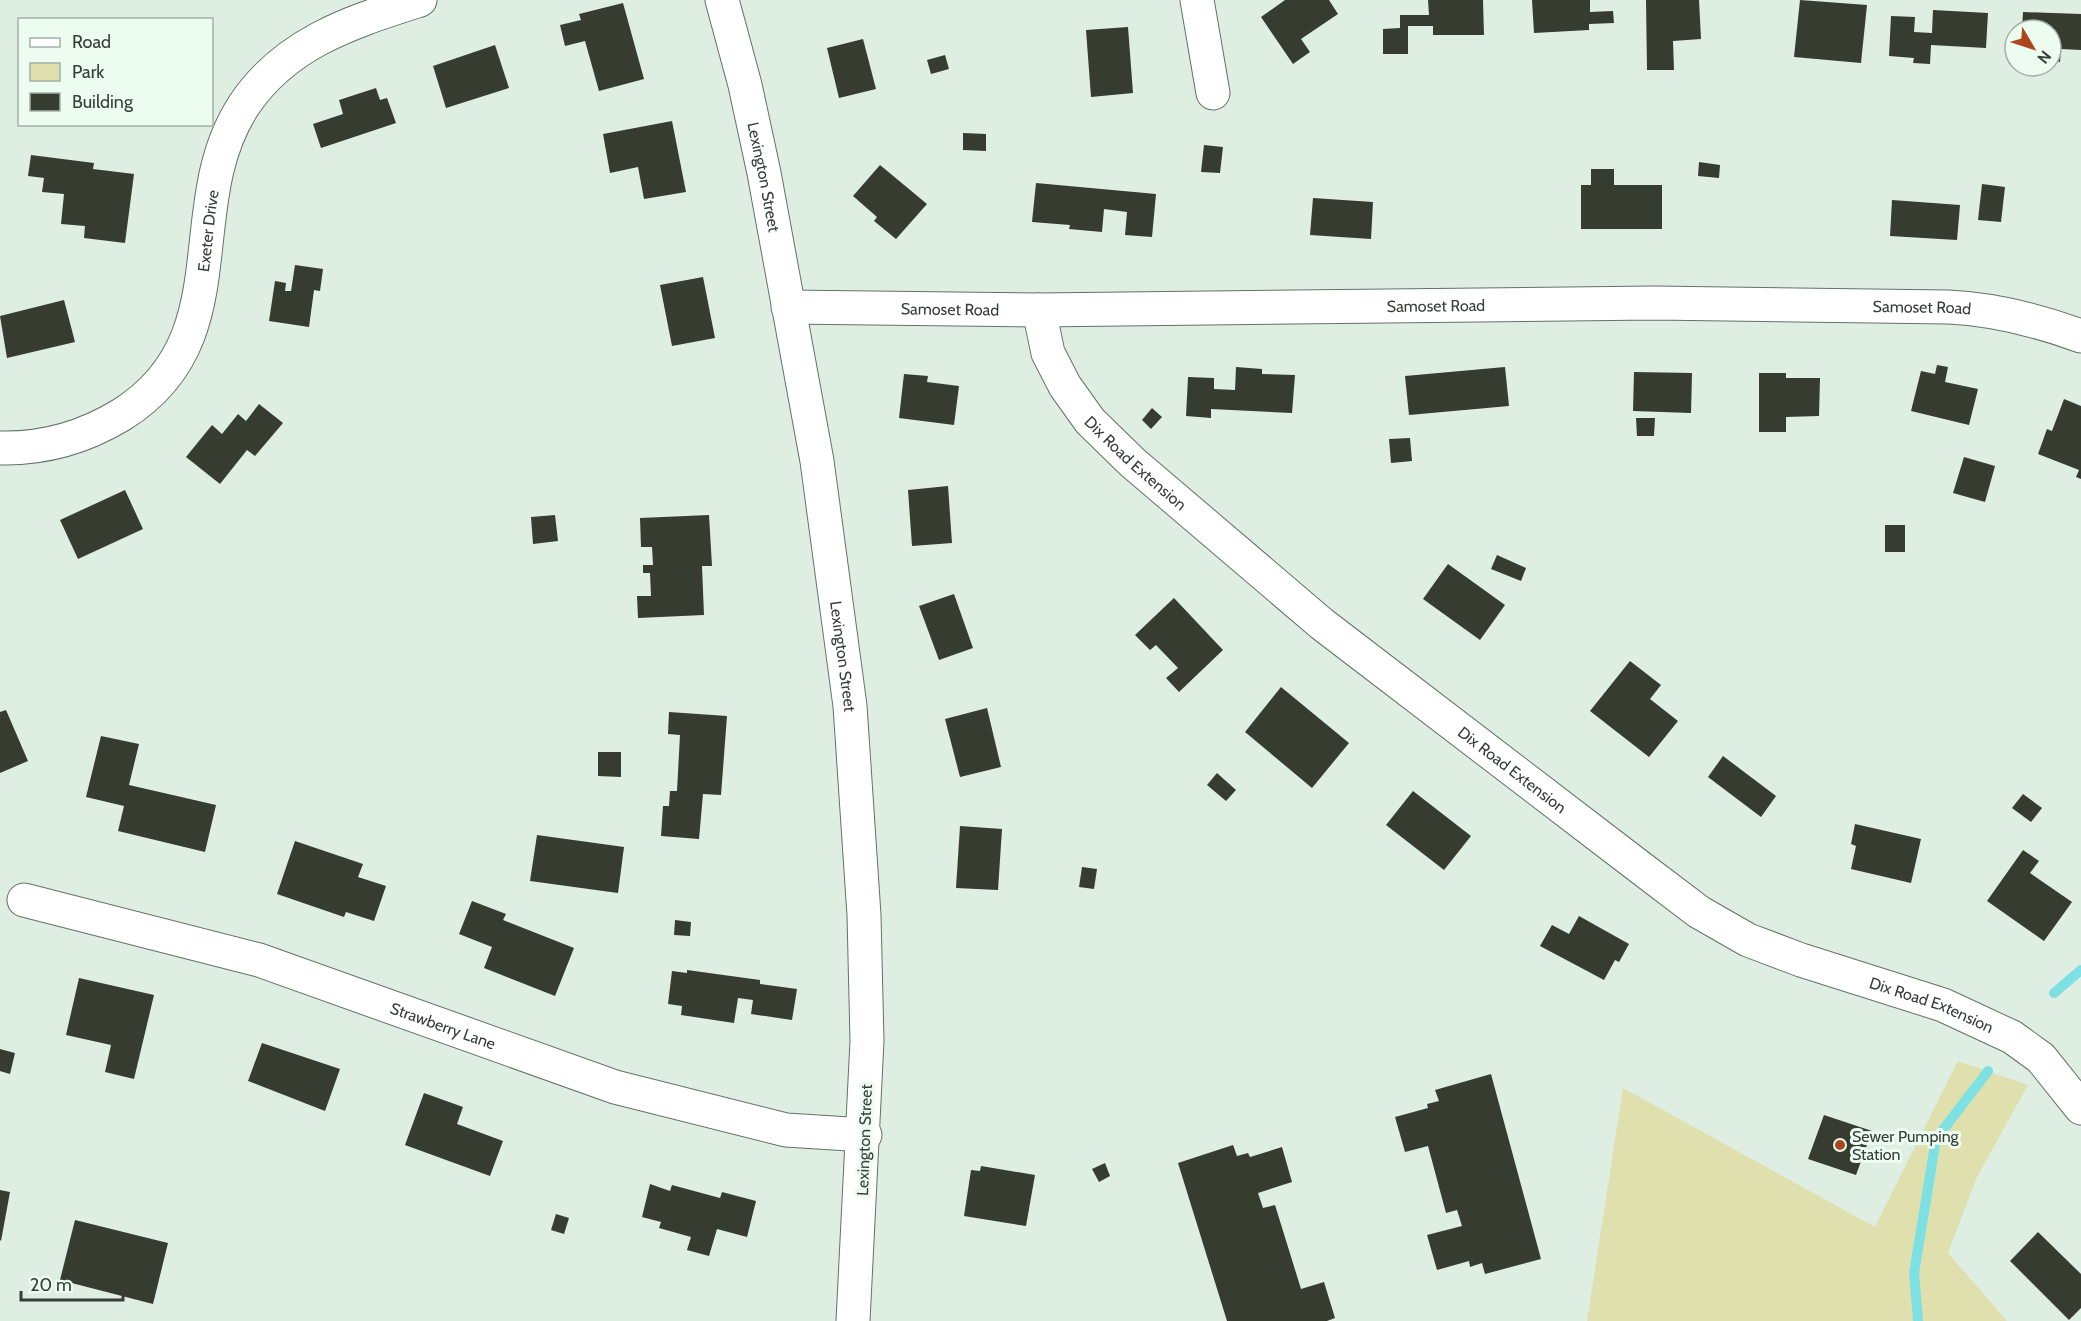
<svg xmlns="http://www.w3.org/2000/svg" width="2081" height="1321" viewBox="0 0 2081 1321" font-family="Cabin,sans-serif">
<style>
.green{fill:#e0e0ae}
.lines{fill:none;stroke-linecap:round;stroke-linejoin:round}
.stream{stroke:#7de0e2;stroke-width:10}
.building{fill:#363c30}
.minor-casing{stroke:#647167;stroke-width:35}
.major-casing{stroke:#647167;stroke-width:35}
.minor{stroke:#fff;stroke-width:33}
.major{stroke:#fff;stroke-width:33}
.poi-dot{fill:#ab461c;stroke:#edfcf0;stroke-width:2}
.labels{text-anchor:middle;stroke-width:6;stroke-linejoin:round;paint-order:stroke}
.street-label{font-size:16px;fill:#373d39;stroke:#edfcf0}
.poi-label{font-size:16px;fill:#373d39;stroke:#edfcf0;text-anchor:start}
</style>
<rect width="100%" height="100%" fill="#dfeee2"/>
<path class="green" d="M1958,1061L2028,1085L1977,1177L1948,1253L2007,1321H1587L1623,1088L1875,1227Z"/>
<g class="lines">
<g class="stream">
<path d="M2054,993L2081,970"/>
<path d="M1918,1321L1914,1273L1936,1139L1988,1071"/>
</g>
</g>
<g class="building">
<path d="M1285,0H1329L1338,14L1301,39L1310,52L1293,64L1261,17Z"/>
<path d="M1428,0H1483L1484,35H1433V26H1408V54H1383V29L1400,28V15H1429Z"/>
<path d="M1532,0H1590V12L1613,11L1614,23L1589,24V30L1534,33Z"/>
<path d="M1646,0H1699L1701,39L1673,41L1674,70H1647Z"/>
<path d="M1800,0L1867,5L1861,63L1794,57Z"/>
<path d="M623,3L644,79L599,91L585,41L565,46L560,25L581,20L579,14Z"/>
<path d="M1933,10L1988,13L1986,48L1931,45L1930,64L1913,63L1914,58L1889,56L1891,16L1915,17L1914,32L1932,33Z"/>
<path d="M2023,12L2081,14V50L2061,49L2060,62L2051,61V30H2022Z"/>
<path d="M1128,27L1133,93L1091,97L1086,30Z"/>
<path d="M863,39L876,89L839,98L827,48Z"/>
<path d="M495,45L509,88L446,108L433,66Z"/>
<path d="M945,55L949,69L931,74L927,60Z"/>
<path d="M376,88L380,100L387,98L396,123L321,148L313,124L343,114L339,100Z"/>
<path d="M672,121L686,192L644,199L638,167L610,173L603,134Z"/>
<path d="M963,133L986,134V151L963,150Z"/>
<path d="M1204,145L1223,147L1220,173L1201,172Z"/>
<path d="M31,155L94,163L93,169L134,174L125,243L84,238L85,226L61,224L64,194L42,192L44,178L28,176Z"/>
<path d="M1699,162L1720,165L1719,178L1698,176Z"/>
<path d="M880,165L927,204L896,239L874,221L877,217L853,196Z"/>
<path d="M1591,169H1614V185H1662V229H1581V185H1591Z"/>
<path d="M1036,183L1156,194L1152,237L1125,235L1127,212L1104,209L1102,232L1069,229L1070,225L1032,222Z"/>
<path d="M1982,184L2005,187L2001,222L1978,220Z"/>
<path d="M1313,198L1373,202L1371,239L1310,235Z"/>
<path d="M1892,200L1960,205L1957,240L1890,236Z"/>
<path d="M295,265L323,269L320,291L314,290L309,327L269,321L275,281L286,283L285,291H291Z"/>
<path d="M703,277L715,338L672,346L660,285Z"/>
<path d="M64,300L75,342L7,358L0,316Z"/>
<path d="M1937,365L1948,367L1945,382L1978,389L1969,425L1911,411L1921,371L1935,374Z"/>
<path d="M1236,367L1262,369V374L1295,375L1292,413L1211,409V418L1186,416L1188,377L1214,378V389L1235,390Z"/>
<path d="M1505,367L1509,406L1409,415L1405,376Z"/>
<path d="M1634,372L1692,373L1691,413L1633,411Z"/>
<path d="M1759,373H1786V378H1820L1819,416L1786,417V432H1759Z"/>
<path d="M904,374L928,376L927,382L959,386L954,425L899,418Z"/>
<path d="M2064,399L2081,406V479L2076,477L2079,470L2038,454L2047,429L2052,431Z"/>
<path d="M259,404L283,423L255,456L247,450L220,484L186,457L212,425L222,434L238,414L246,421Z"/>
<path d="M1152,408L1162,417L1151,429L1142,420Z"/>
<path d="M1636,418H1655L1654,436H1637Z"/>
<path d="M1410,438L1412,461L1391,463L1389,439Z"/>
<path d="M1964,457L1995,466L1985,502L1953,493Z"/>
<path d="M948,486L952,543L912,546L908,490Z"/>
<path d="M125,490L143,529L78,559L60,520Z"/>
<path d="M555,515L558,541L533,544L531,517Z"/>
<path d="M709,515L712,566H702L704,615L638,618L637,596H651L650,573H643V565H653L652,547H641L640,518Z"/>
<rect x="1885" y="525" width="20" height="27"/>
<path d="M1497,555L1526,568L1521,581L1491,569Z"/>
<path d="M1448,564L1505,605L1480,640L1423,599Z"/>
<path d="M954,594L973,648L939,660L919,606Z"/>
<path d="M1174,598L1223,650L1179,692L1166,678L1178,668L1156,645L1150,650L1135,635Z"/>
<path d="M1630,661L1661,685L1650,699L1678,721L1649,757L1590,711Z"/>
<path d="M1281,687L1349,743L1312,788L1245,732Z"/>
<path d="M987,708L1001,767L960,777L945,719Z"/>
<path d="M6,710L28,761L0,773V712Z"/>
<path d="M669,712L727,716L721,795L703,794L699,839L661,836L663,806H669L670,791H677L680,735L668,734Z"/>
<path d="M101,736L139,744L129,785L216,805L205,852L118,831L124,806L86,797Z"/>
<path d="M598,752H621V777L598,776Z"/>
<path d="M1723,756L1776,796L1761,817L1708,777Z"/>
<path d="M1217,773L1236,790L1226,801L1207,785Z"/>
<path d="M1413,791L1471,836L1444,870L1386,825Z"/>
<path d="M2023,794L2042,808L2031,822L2012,808Z"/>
<path d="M1855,824L1921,839L1911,883L1851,869L1856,846L1851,844Z"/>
<path d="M960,826L1002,829L998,890L956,888Z"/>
<path d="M537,835L624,847L618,893L530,881Z"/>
<path d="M295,841L363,864L358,877L386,886L374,921L346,912L344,917L277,894Z"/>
<path d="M2023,850L2039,861L2030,873L2072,902L2044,941L1987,901Z"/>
<path d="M1082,867L1097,869L1094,889L1079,887Z"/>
<path d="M472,901L506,914L503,920L574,948L555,996L484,968L492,947L459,934Z"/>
<path d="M1579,916L1629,944L1619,962L1615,960L1604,980L1540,946L1552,925L1569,934Z"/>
<path d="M675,920L691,922L690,936L674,935Z"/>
<path d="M687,970L760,980V984L797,989L792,1020L751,1014L753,1000L738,998L734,1023L681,1015L682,1006L668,1004L672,971L687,973Z"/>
<path d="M79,978L154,995L134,1079L105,1072L111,1045L66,1035Z"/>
<path d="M262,1043L340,1069L325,1111L248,1081Z"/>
<path d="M0,1049L15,1053L10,1074L0,1071Z"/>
<path d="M1491,1074L1541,1259L1485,1274L1482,1263L1470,1267L1469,1261L1437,1270L1427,1235L1462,1226L1457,1210L1446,1213L1428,1146L1405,1152L1395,1117L1428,1108L1427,1104L1439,1101L1435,1090Z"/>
<path d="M424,1093L463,1107L457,1124L503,1141L490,1176L405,1145Z"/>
<path d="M1824,1115L1872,1131L1856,1175L1808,1159Z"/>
<path d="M1233,1145L1237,1156L1248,1153L1250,1157L1282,1147L1292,1182L1258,1193L1263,1208L1275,1205L1301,1289L1324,1282L1335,1318L1327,1321H1227L1178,1163Z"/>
<path d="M1105,1163L1110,1176L1099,1182L1092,1169Z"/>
<path d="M981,1166L1035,1175L1026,1226L964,1216L971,1170L980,1171Z"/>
<path d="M650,1184L670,1191L672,1185L720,1198L722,1192L756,1201L747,1237L717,1229L709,1256L687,1250L691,1237L659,1228L661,1222L642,1217Z"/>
<path d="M0,1190L10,1192L1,1241L0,1240Z"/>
<path d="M556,1214L569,1218L564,1234L551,1230Z"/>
<path d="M75,1220L168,1243L153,1304L60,1280Z"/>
<path d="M2038,1232L2081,1274V1308L2069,1320L2010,1261Z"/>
</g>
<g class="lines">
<defs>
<g id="minor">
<path d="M1197,0L1213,93"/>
<path id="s1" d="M788,307L1039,310L1654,303L1948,307C1995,309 2037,320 2081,336"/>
<path id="s2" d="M1039,310L1048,353L1065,386L1090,421L1132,462L1322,624L1641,868L1699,912L1748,940L1801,960L1943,1005L2012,1037L2041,1058L2081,1108"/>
<path id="s3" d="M0,448C44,449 83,438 121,415C243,339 177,207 244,105C286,42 352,22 420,0"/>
<path id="s4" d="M24,900L259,960L615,1087L786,1130L865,1135"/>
</g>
<g id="major">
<path id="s5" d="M722,0L745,85L764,173L817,461L850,706L864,915L867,1041L853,1321"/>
</g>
</defs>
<use href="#minor" class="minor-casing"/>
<use href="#major" class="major-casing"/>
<use href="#minor" class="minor"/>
<use href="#major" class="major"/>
</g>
<circle class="poi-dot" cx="1840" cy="1145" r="6"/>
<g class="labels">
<g class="street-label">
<text dy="6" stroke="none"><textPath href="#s5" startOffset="182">Lexington Street</textPath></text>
<text dy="6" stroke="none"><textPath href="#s3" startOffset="340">Exeter Drive</textPath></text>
<text dy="6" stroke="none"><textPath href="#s1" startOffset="648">Samoset Road</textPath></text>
<text dy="6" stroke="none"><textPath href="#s1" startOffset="1134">Samoset Road</textPath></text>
<text dy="6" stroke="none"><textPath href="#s1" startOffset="162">Samoset Road</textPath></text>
<text dy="6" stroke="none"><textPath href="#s2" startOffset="186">Dix Road Extension</textPath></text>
<text dy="6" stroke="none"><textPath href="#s5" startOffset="668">Lexington Street</textPath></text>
<text dy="6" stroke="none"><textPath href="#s2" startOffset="672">Dix Road Extension</textPath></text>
<text dy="6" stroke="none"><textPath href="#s2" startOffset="1158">Dix Road Extension</textPath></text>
<text dy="6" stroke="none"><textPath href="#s4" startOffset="438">Strawberry Lane</textPath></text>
<text transform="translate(864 1140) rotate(-88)" y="6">Lexington Street</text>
</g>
<g class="poi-label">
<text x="1852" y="1142">Sewer Pumping<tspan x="1852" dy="18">Station</tspan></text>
</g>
</g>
<rect x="18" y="18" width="195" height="108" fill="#edfcf0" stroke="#a4b0a7" stroke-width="1.5"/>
<rect x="30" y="38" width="30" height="9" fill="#ffffff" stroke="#a4b0a7" stroke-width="1.5"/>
<text x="72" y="48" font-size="18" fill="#373d39">Road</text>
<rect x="30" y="63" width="30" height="18" fill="#e0e0ae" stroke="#a4b0a7" stroke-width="1.5"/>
<text x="72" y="78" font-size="18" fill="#373d39">Park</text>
<rect x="30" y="93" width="30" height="18" fill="#363c30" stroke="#a4b0a7" stroke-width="1.5"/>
<text x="72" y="108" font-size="18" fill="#373d39">Building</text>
<g transform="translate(2033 48) rotate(129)"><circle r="28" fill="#edfcf0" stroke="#a4b0a7" stroke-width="1.5"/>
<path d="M0-4.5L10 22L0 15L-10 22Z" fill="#ab461c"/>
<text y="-9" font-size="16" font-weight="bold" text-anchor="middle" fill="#373d39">N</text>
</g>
<path d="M21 1291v9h102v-9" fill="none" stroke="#373d39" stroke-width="3"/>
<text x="30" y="1291" font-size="18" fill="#373d39" stroke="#edfcf0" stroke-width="4.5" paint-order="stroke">20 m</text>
</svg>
